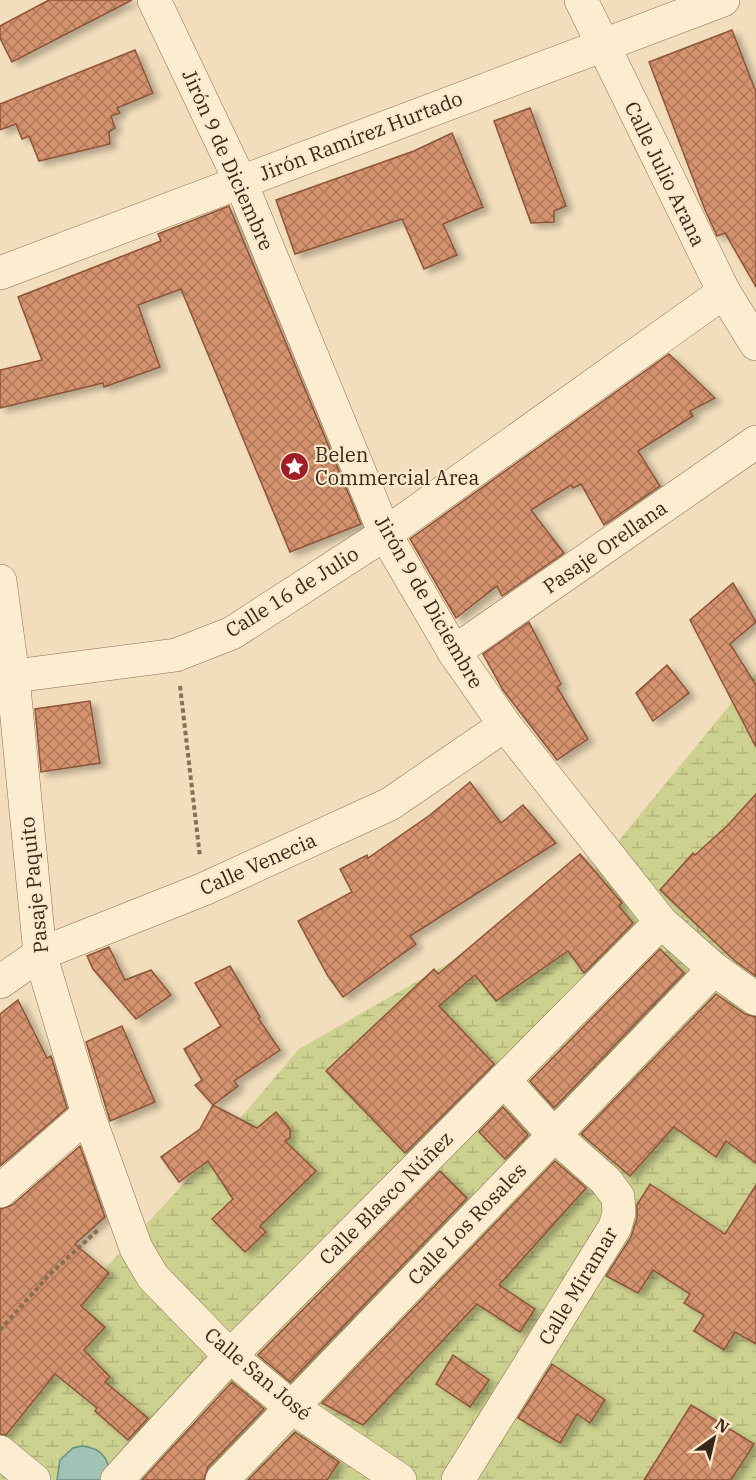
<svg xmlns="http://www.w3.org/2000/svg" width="756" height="1480" viewBox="0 0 756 1480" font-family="'IBM Plex Serif',serif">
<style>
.wetland{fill:url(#wetland-marsh)}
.water{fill:#a1c3b6;stroke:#679184;stroke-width:1.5}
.building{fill:url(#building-cross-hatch);stroke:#8d5437;stroke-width:1.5;filter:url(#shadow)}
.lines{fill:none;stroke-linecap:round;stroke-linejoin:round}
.minor-casing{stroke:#8b6e54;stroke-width:34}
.path{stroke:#8b6e54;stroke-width:4;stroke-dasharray:4.5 3;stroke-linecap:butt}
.minor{stroke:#fcecd0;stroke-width:33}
.labels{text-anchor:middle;stroke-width:4.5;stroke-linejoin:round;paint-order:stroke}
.street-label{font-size:20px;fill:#39271a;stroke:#f9e9cc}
.poi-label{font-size:20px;fill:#39271a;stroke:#f9e9cc;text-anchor:start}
</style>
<defs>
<pattern id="wetland-marsh" width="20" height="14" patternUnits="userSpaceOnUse" patternTransform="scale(1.5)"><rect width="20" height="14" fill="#cdd18f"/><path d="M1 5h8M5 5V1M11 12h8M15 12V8" fill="none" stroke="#b1b37b"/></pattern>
<pattern id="building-cross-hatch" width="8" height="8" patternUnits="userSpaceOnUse" patternTransform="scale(1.5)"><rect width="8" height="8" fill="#d4926e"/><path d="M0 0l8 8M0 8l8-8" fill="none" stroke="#ad775a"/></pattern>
<filter id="shadow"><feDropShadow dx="6" dy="4" stdDeviation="3" flood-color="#0004"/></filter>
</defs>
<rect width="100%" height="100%" fill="#f2debc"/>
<path class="wetland" d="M756,673V1480H0V1383L199,1167L299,1049L580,888Z"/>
<path class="water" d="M82,1446C103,1448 110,1460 110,1480H57L60,1460L73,1448Z"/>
<g class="building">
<path d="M49,0H132L12,62L0,38V26Z"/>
<path d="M732,30L756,92V287L725,233L717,236L705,210L649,62Z"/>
<path d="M135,50L153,93L117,108L120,113L111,116L115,128L109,132L110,144L39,161L29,136L22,139L16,124L0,130V104Z"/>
<path d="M530,108L566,206L554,211V222L531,223L494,121Z"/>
<path d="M452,133L483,207L443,224L457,255L424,269L402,219L295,254L276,200L414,151Z"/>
<path d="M229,206L361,524L290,552L181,289L138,305L160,367L104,387L103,383L0,408V370L42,360L18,297L161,241L158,234Z"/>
<path d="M669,354L715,398L690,411L693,416L638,451L660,486L604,525L581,484L573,488L571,485L531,510L564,553L502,596L497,586L456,618L410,539Z"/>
<path d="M733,583L756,622L730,644L756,685V747L690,620Z"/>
<path d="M529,622L561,684L557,687L588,739L557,760L503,690L483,654Z"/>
<path d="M667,665L689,693L653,721L636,693Z"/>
<path d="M90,701L100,763L41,772L35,709Z"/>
<path d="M470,782L501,823L523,805L556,843L410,936L416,944L343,997L328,976L298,921L352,892L340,869L367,855L368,858L430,815Z"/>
<path d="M756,794V976L735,961L660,890L693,853L695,855L728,825Z"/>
<path d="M580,854L622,903L619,906L633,923L584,973L568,951L496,1001L475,975L439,1006L494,1064L405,1153L326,1071L434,969L438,974Z"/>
<path d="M109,947L125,980L151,970L171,995L136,1019L93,969L87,956Z"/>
<path d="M660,949L684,973L554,1108L530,1081Z"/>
<path d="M230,966L260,1017L258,1018L280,1050L234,1081L238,1086L213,1105L195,1085L202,1080L184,1049L221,1026L195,983Z"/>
<path d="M716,994L745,1014L756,1017V1163L726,1141L716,1157L674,1127L630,1176L581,1134Z"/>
<path d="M18,1000L47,1058L51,1056L67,1108L0,1166V1014Z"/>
<path d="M122,1026L155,1102L110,1121L86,1042Z"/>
<path d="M213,1105L257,1128L276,1112L290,1129V1138L285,1141L316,1171L260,1226L266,1232L245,1252L212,1219L233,1199L208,1161L179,1182L161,1157L200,1129Z"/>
<path d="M503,1107L528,1135L505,1159L479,1132Z"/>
<path d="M80,1146L105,1217L75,1244L109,1273L81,1306L105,1327L84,1350L110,1377L105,1382L148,1418L128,1440L95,1411L97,1408L55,1374L6,1435L0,1434V1209L12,1205Z"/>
<path d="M555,1161L586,1188L499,1285L535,1309L520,1332L477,1304L363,1425L322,1403Z"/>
<path d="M440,1171L467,1198L290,1382L258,1355Z"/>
<path d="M650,1184L725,1234L756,1185V1344L735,1332L724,1350L694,1331L704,1315L684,1303L690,1294L653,1270L638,1293L606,1276L631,1237L637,1218V1205Z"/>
<path d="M453,1355L489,1380L470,1407L436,1384Z"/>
<path d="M552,1364L605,1400L590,1423L577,1414L560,1443L518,1418Z"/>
<path d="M232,1382L264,1409L208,1467L204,1480H142Z"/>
<path d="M691,1405L754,1444L731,1480H644Z"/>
<path d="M295,1432L339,1462L327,1480H248Z"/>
</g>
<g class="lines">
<defs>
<g id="minor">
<path d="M154,0L241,183L385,534L454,652L505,725L661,922L714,969L756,999"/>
<path d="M581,0L724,292L756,344"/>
<path d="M0,273L723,0"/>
<path d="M0,581L13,677L40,954L88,1114L136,1248L153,1277L230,1356L290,1406L400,1480"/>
<path d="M454,652L756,442"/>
<path d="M0,678L176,655L232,633L385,534L724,292"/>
<path d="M0,982L40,954L204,889L390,804L505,725"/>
<path d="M0,1191L88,1114"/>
<path d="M0,1452L34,1480"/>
<path d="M117,1480L230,1356L661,922"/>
<path d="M222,1480L714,969"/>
<path d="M458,1480L615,1227L619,1213L618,1197L606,1181L554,1135L504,1080"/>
</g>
</defs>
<use href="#minor" class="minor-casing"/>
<g class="path">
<path d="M180,686L200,857"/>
<path d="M0,1330L50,1274L98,1230"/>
</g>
<use href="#minor" class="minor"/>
</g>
<defs>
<symbol id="sight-disc" viewBox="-11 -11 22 22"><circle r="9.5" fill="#a01e28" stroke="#f9e9cc"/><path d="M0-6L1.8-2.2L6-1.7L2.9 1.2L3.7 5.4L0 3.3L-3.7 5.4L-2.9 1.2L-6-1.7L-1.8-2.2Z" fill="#fff"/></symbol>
</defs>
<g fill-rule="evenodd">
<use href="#sight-disc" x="278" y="450" width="33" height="33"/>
</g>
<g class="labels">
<g class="street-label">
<text transform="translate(361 136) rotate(-21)" y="7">Jirón Ramírez Hurtado</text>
<text transform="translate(228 160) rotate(66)" y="7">Jirón 9 de Diciembre</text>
<text transform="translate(665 174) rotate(64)" y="7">Calle Julio Arana</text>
<text transform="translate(605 547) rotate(-35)" y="7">Pasaje Orellana</text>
<text transform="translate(292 592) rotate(-32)" y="7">Calle 16 de Julio</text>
<text transform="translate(429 602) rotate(60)" y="7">Jirón 9 de Diciembre</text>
<text transform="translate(258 864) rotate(-24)" y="7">Calle Venecia</text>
<text transform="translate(34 885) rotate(-96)" y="7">Pasaje Paquito</text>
<text transform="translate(386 1198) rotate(-45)" y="7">Calle Blasco Núñez</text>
<text transform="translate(467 1224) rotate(-46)" y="7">Calle Los Rosales</text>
<text transform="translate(578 1286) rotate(-59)" y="7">Calle Miramar</text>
<text transform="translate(258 1374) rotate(40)" y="7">Calle San José</text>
</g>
<g class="poi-label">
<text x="315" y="462">Belen<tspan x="315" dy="23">Commercial Area</tspan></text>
</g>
</g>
<g transform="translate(714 1438) rotate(34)" stroke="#f9e9cc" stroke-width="4.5" paint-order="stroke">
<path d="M0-4.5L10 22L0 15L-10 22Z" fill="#39271a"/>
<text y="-9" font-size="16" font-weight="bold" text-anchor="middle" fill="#39271a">N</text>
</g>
</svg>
